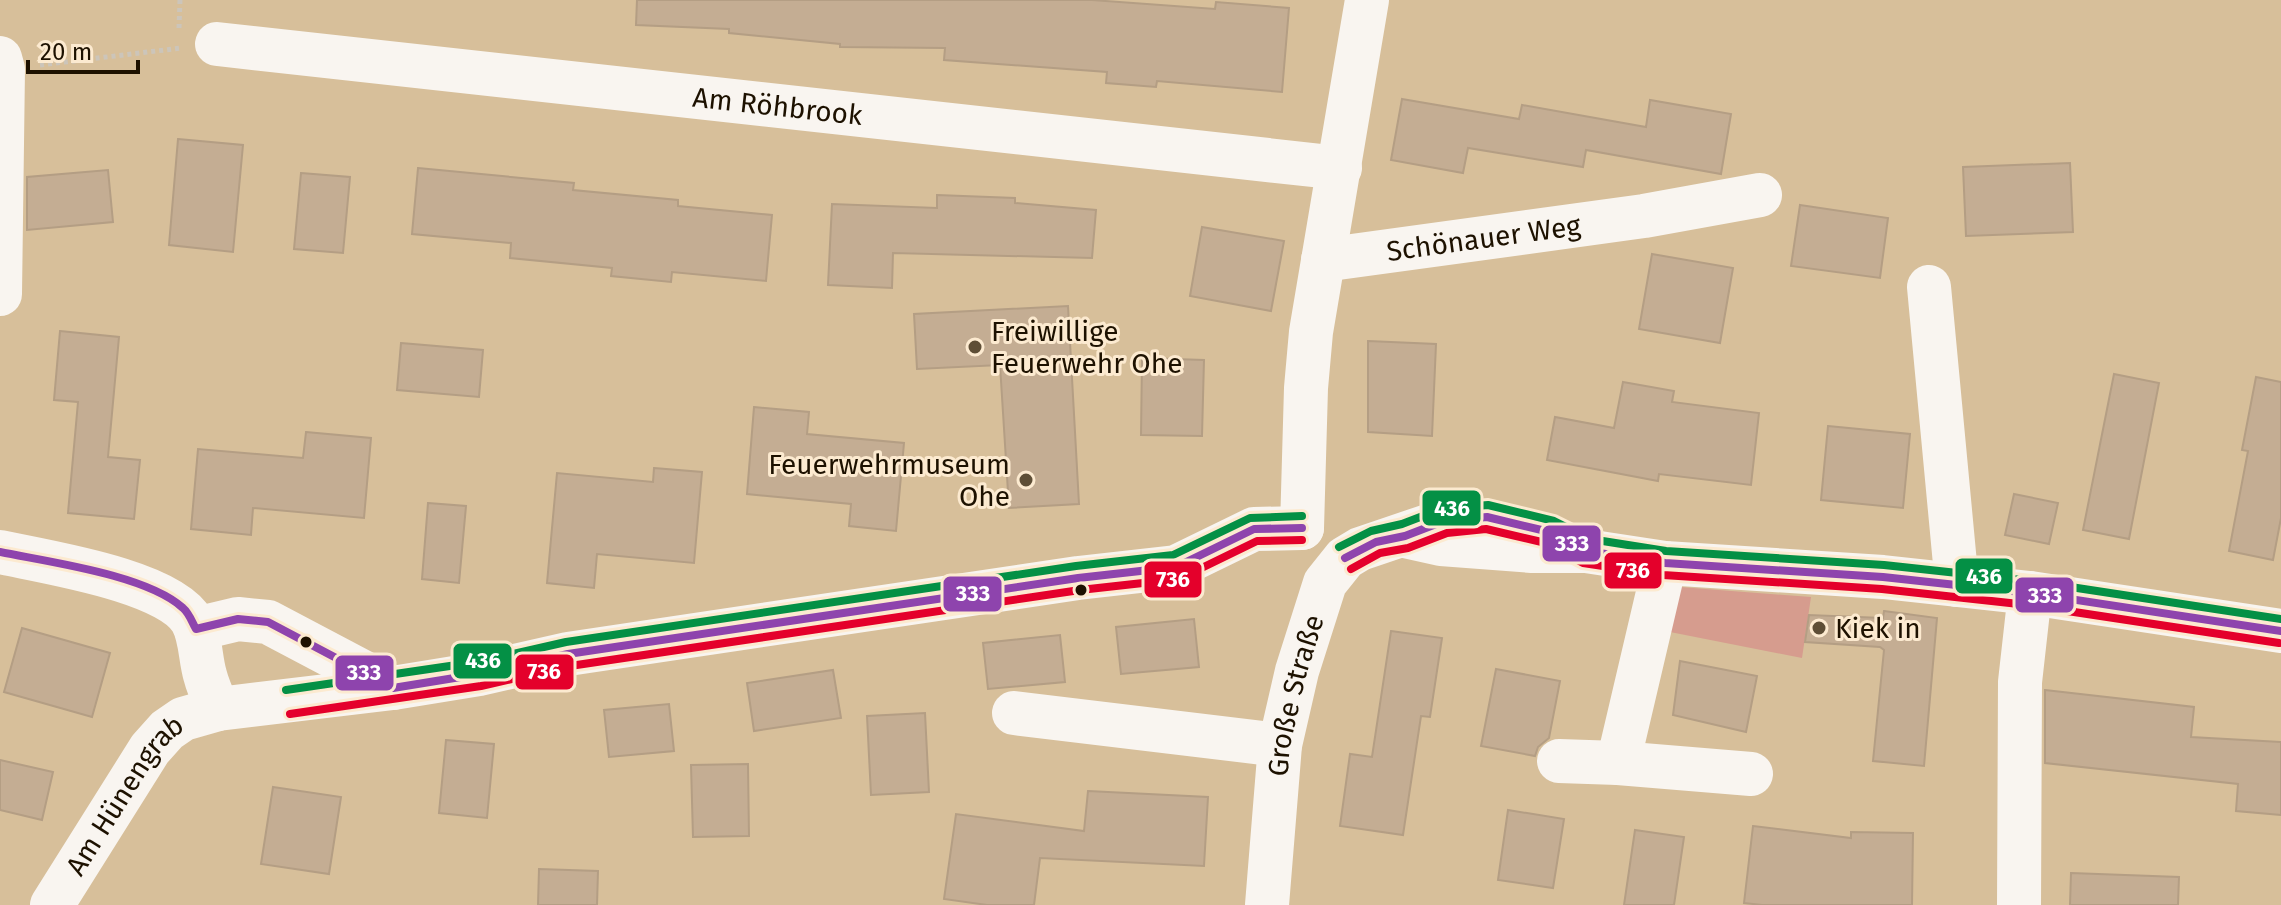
<svg xmlns="http://www.w3.org/2000/svg" width="2281" height="905" viewBox="0 0 2281 905" font-family="'Fira Sans',sans-serif">
<style>
.green{fill:#d69c8e}
.building{fill:#c4ad93;stroke:#b49e84;stroke-width:2}
.lines{fill:none;stroke-linecap:round;stroke-linejoin:round}
.path{stroke:#ccc5ba;stroke-width:5;stroke-dasharray:4 4;stroke-linecap:butt}
.minor{stroke:#f9f5f0;stroke-width:44}
.bus-1-casing{stroke:#fcead0;stroke-width:14}
.bus-2-casing{stroke:#fcead0;stroke-width:14}
.bus-3-casing{stroke:#fcead0;stroke-width:14}
.bus-1{stroke:#8e44ad;stroke-width:8}
.bus-2{stroke:#e4002b;stroke-width:8}
.bus-3{stroke:#049045;stroke-width:8}
.poi-dot{fill:#5e4e36;stroke:#fcead0;stroke-width:3}
.bus-dot{fill:#1d1100;stroke:#fcead0;stroke-width:3}
.labels{text-anchor:middle;stroke-width:6;stroke-linejoin:round;paint-order:stroke}
.street-label{font-size:28px;fill:#1d1100;stroke:#fcead0}
.poi-label{font-size:28px;fill:#1d1100;stroke:#fcead0;text-anchor:start}
.line-badge{stroke:#fcead0;stroke-width:3}
.badge-label{font-size:22px;text-anchor:middle;font-weight:bold;fill:#fff}
</style>
<rect width="100%" height="100%" fill="#d7bf9a"/>
<path class="green" d="M1680,587L1811,597L1802,658L1670,632Z"/>
<g class="building">
<path d="M637,0H1092L1215,9L1216,2L1289,8L1282,92L1157,81L1156,87L1106,83L1107,72L944,60L945,48L840,47V44L729,33V29L636,25Z"/>
<path d="M1402,99L1519,119L1522,105L1646,127L1650,100L1731,114L1721,174L1586,150L1583,167L1468,148L1463,173L1391,160Z"/>
<path d="M178,139L243,145L233,252L169,245Z"/>
<path d="M2070,163L2073,232L1966,236L1963,167Z"/>
<path d="M418,168L574,183L573,190L678,200V206L772,215L766,281L672,272L671,282L611,276L612,268L510,258L511,243L412,234Z"/>
<path d="M108,170L113,222L27,230V177Z"/>
<path d="M301,173L350,177L343,253L294,249Z"/>
<path d="M937,195L1015,198V203L1096,210L1092,258L893,253L892,288L828,285L832,204L937,208Z"/>
<path d="M1800,205L1888,218L1880,278L1791,266Z"/>
<path d="M1202,227L1284,241L1271,311L1190,296Z"/>
<path d="M1652,254L1733,268L1720,343L1639,329Z"/>
<path d="M1068,306L1079,504L1009,508L1000,365L917,369L914,314Z"/>
<path d="M60,331L119,337L108,457L140,460L134,519L68,513L78,402L54,400Z"/>
<path d="M1368,341L1436,344L1432,436L1368,432Z"/>
<path d="M401,343L483,350L479,397L397,390Z"/>
<path d="M1142,358L1204,360L1202,436L1141,435Z"/>
<path d="M2114,374L2159,383L2129,539L2083,530Z"/>
<path d="M2256,377L2281,382V518L2273,560L2229,551L2248,451L2242,450Z"/>
<path d="M1623,382L1674,391L1672,402L1759,413L1751,485L1659,474L1658,481L1547,460L1555,417L1614,428Z"/>
<path d="M754,407L809,412L807,434L904,443L896,531L849,526L851,504L747,494Z"/>
<path d="M1828,426L1910,434L1903,508L1821,500Z"/>
<path d="M306,432L371,438L364,518L253,508L251,535L191,529L198,449L303,458Z"/>
<path d="M654,468L702,472L694,563L597,554L594,588L547,583L557,473L653,482Z"/>
<path d="M2014,494L2058,503L2049,544L2005,535Z"/>
<path d="M428,503L466,506L459,583L422,579Z"/>
<path d="M1884,611L1937,618L1924,766L1873,761L1884,650L1880,647L1805,642L1809,615L1883,618Z"/>
<path d="M1194,619L1199,667L1121,674L1116,627Z"/>
<path d="M22,628L110,653L92,717L4,692Z"/>
<path d="M1391,631L1442,638L1430,717L1421,716L1403,835L1340,826L1350,754L1372,757Z"/>
<path d="M1060,635L1065,682L988,689L983,643Z"/>
<path d="M1680,661L1757,676L1746,732L1673,715Z"/>
<path d="M1496,669L1560,681L1549,738L1538,747L1535,756L1481,746Z"/>
<path d="M833,670L841,718L754,731L747,683Z"/>
<path d="M2045,690L2194,707L2191,737L2281,742V815L2236,811L2238,784L2045,763Z"/>
<path d="M669,704L674,751L609,757L604,710Z"/>
<path d="M925,713L929,792L871,795L867,716Z"/>
<path d="M446,740L494,744L487,818L439,813Z"/>
<path d="M0,760L53,772L42,820L0,810Z"/>
<path d="M748,764L749,836L693,837L691,765Z"/>
<path d="M273,787L341,797L329,874L261,864Z"/>
<path d="M1088,791L1208,797L1204,866L1040,858L1034,905H987L944,899L956,814L1084,831Z"/>
<path d="M1508,810L1564,819L1553,888L1498,880Z"/>
<path d="M1753,826L1851,838V832L1913,833L1912,905H1762L1744,903Z"/>
<path d="M1635,830L1684,837L1674,905H1624Z"/>
<path d="M539,869L598,871L597,905H538Z"/>
<path d="M2071,873L2179,877L2178,905H2070Z"/>
</g>
<g class="lines">
<g class="path">
<path d="M179,28L180,0"/>
<path d="M40,65L181,48"/>
</g>
<g class="minor">
<path id="s1" d="M217,44L1340,168"/>
<path d="M0,58L3,69L0,294"/>
<path id="s2" d="M1323,260L1644,216L1760,195"/>
<path d="M1929,287L1957,585"/>
<path d="M1302,528L1306,388L1311,332L1367,0"/>
<path d="M1405,536L1441,544L1532,551H1586L1665,563L1883,577L1957,585L2030,593L2281,631"/>
<path d="M0,552C46,562 170,581 192,621C201,637 200,658 205,675C208,687 213,698 218,709"/>
<path d="M196,629L238,619L268,622L393,688"/>
<path d="M1014,713L1280,745"/>
<path d="M1559,761L1618,763L1665,563"/>
<path d="M1618,763L1751,774"/>
<path id="s3" d="M52,905L150,749L167,730L183,719L218,709L393,688L479,674L568,654L1078,578L1176,567L1254,529L1302,528"/>
<path id="s4" d="M1267,905L1280,745L1297,671L1325,583L1345,558L1360,549L1431,525"/>
<path d="M2019,905L2020,682L2030,593"/>
</g>
<defs>
<g id="bus-1">
<path d="M0,552C49,562 147,575 183,608C189,613 192,622 196,629L238,619L268,622L393,688L479,674L568,654L1078,578L1176,567L1254,529L1302,528"/>
<path d="M1345,558L1376,542L1405,536L1444,521L1487,517L1550,532L1586,551L1665,563L1883,577L2030,593L2281,631"/>
</g>
<g id="bus-2">
<path d="M1351,569L1380,553L1408,548L1447,533L1486,529L1546,543L1583,563L1663,575L1882,589L2028,605L2279,643"/>
<path d="M290,714L481,686L570,666L1080,590L1179,579L1257,541L1302,540"/>
</g>
<g id="bus-3">
<path d="M1339,547L1371,531L1402,524L1441,509L1488,505L1554,521L1590,539L1666,551L1884,565L2031,581L2281,619"/>
<path d="M286,690L477,662L566,642L1076,566L1173,555L1250,518L1302,516"/>
</g>
</defs>
<use href="#bus-1" class="bus-1-casing"/>
<use href="#bus-2" class="bus-2-casing"/>
<use href="#bus-3" class="bus-3-casing"/>
<use href="#bus-1" class="bus-1"/>
<use href="#bus-2" class="bus-2"/>
<use href="#bus-3" class="bus-3"/>
</g>
<g class="poi-dot">
<circle cx="975" cy="347" r="8"/>
<circle cx="1026" cy="480" r="8"/>
<circle cx="1819" cy="628" r="8"/>
</g>
<g class="bus-dot">
<circle cx="1081" cy="590" r="7"/>
<circle cx="306" cy="642" r="7"/>
</g>
<g class="labels">
<g class="street-label">
<text dy="10" stroke="none"><textPath href="#s1" startOffset="564">Am Röhbrook</textPath></text>
<text dy="10" stroke="none"><textPath href="#s2" startOffset="162">Schönauer Weg</textPath></text>
<text dy="10" stroke="none"><textPath href="#s4" startOffset="212">Große Straße</textPath></text>
<text dy="10" stroke="none"><textPath href="#s3" startOffset="132">Am Hünengrab</textPath></text>
</g>
<g class="poi-label">
<text x="991" y="341">Freiwillige<tspan x="991" dy="32">Feuerwehr Ohe</tspan></text>
<text x="1010" y="474" text-anchor="end">Feuerwehrmuseum<tspan x="1010" dy="32">Ohe</tspan></text>
<text x="1835" y="638">Kiek in</text>
</g>
</g>
<g class="line-badge">
<rect x="1421" y="489" width="61" height="38" rx="8" fill="#049045"/>
<rect x="1541" y="524" width="61" height="39" rx="8" fill="#8e44ad"/>
<rect x="1603" y="551" width="60" height="39" rx="8" fill="#e4002b"/>
<rect x="1954" y="557" width="60" height="38" rx="8" fill="#049045"/>
<rect x="1143" y="560" width="60" height="39" rx="8" fill="#e4002b"/>
<rect x="942" y="575" width="61" height="38" rx="8" fill="#8e44ad"/>
<rect x="2014" y="576" width="61" height="38" rx="8" fill="#8e44ad"/>
<rect x="452" y="642" width="61" height="38" rx="8" fill="#049045"/>
<rect x="514" y="653" width="61" height="38" rx="8" fill="#e4002b"/>
<rect x="334" y="654" width="61" height="38" rx="8" fill="#8e44ad"/>
</g>
<g class="badge-label">
<text x="1452" y="516">436</text>
<text x="1572" y="551">333</text>
<text x="1633" y="578">736</text>
<text x="1984" y="584">436</text>
<text x="1173" y="587">736</text>
<text x="973" y="601">333</text>
<text x="2045" y="603">333</text>
<text x="483" y="668">436</text>
<text x="544" y="679">736</text>
<text x="364" y="680">333</text>
</g>
<path d="M28 60v12h110v-12" fill="none" stroke="#1d1100" stroke-width="4"/>
<text x="40" y="60" font-size="24" fill="#1d1100" stroke="#fcead0" stroke-width="6" paint-order="stroke">20 m</text>
</svg>
